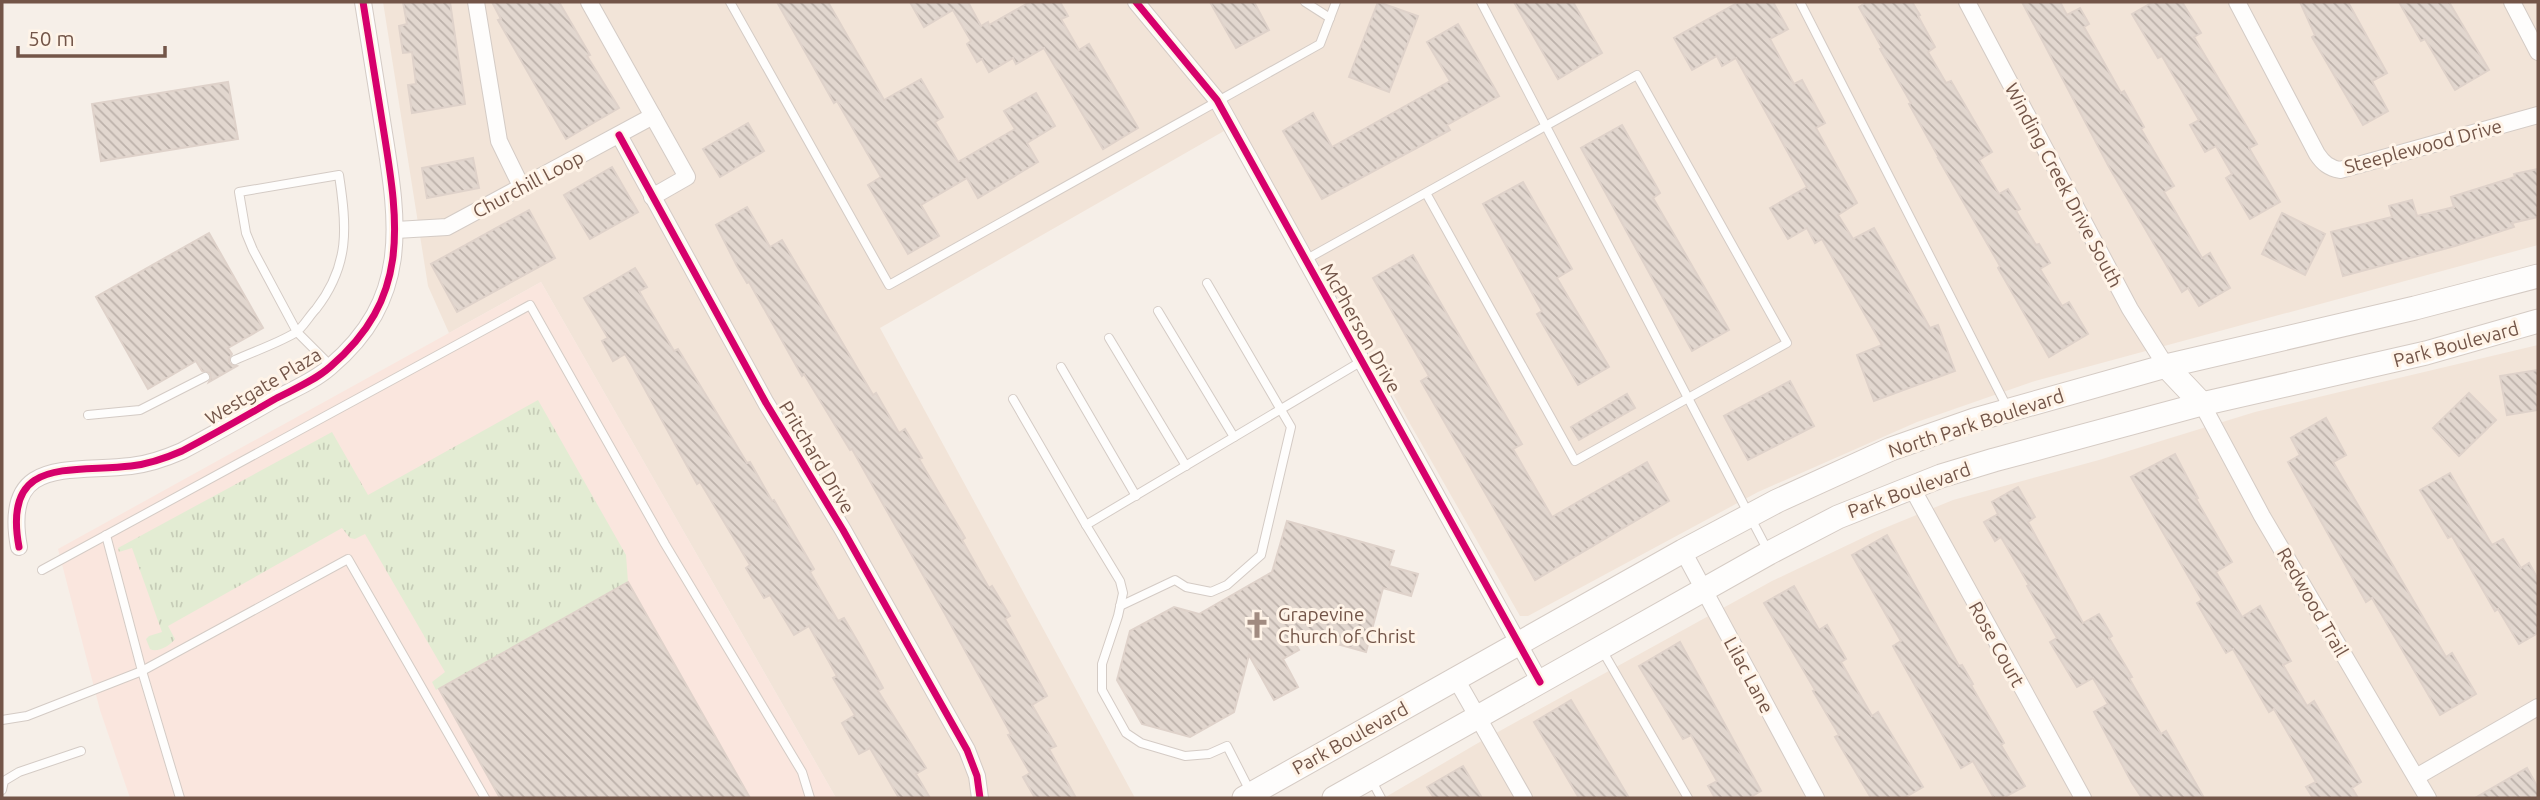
<svg xmlns="http://www.w3.org/2000/svg" width="2540" height="800" viewBox="0 0 2540 800" font-family="Ubuntu,sans-serif">
<style>
.residential{fill:#f2e4d8}
.commercial{fill:#fae6de}
.grass{fill:url(#grass-tufts)}
.building{fill:url(#building-back-hatch);stroke:#dfd2ca;stroke-width:2}
.lines{fill:none;stroke-linecap:round;stroke-linejoin:round}
.lane-casing{stroke:#d4cbc5;stroke-width:10}
.street-casing{stroke:#d4cbc5;stroke-width:18}
.secondary-casing{stroke:#d5cbc4;stroke-width:25}
.lane{stroke:#fefdfc;stroke-width:8}
.street{stroke:#fefdfc;stroke-width:16}
.secondary{stroke:#fefdfc;stroke-width:23}
.cycleway-casing{stroke:#fff4e8;stroke-width:11}
.cycleway{stroke:#d6006c;stroke-width:7}
.labels{text-anchor:middle;stroke-width:6;stroke-linejoin:round;paint-order:stroke}
.street-label{font-size:19px;fill:#735548;stroke:#fff4e8}
.poi-label{font-size:19px;fill:#735548;stroke:#fff4e8;text-anchor:start}
</style>
<defs>
<pattern id="grass-tufts" width="24" height="20" patternUnits="userSpaceOnUse" patternTransform="scale(1.75)"><rect width="24" height="20" fill="#e3ecd3"/><path d="M3 7l-1-3M5 7V3M7 7l1-3M15 17l-1-3M17 17v-4M19 17l1-3" fill="none" stroke="#c6ccb7"/></pattern>
<pattern id="building-back-hatch" width="6" height="6" patternUnits="userSpaceOnUse" patternTransform="scale(1.75)"><rect width="6" height="6" fill="#e2d7cf"/><path d="M-1 5l2 2M0 0l6 6M5-1l2 2" fill="none" stroke="#bcb1aa"/></pattern>
</defs>
<rect width="100%" height="100%" fill="#f6efe8"/>
<g class="residential">
<path d="M383,2H2538V245L2035,381L1917,422L1758,492L1528,616H1520L1238,123L880,328L1135,798H836L541,282L449,333L428,286Z"/>
<path d="M2538,345V798H1384L1478,743L1772,581L1875,532L1953,500L2099,460L2255,412Z"/>
</g>
<path class="commercial" d="M541,282L836,798H130L100,710L58,549Z"/>
<path class="grass" d="M538,400L626,555L628,582L436,690L432,682L445,672L365,534L355,539L350,538L342,528L168,626L175,639C170,646 157,653 150,649L146,639L149,636L162,632L132,548L119,552L118,548L332,432L368,495Z"/>
<g class="building">
<path d="M403,2H450L465,104L412,113L408,85L416,84L412,52L403,53L399,26L407,24Z"/>
<path d="M492,2H559L590,55L587,56L619,108L566,139L498,20L501,19Z"/>
<path d="M777,2H828L884,100L921,79L943,117L935,122L958,162L1015,129L1004,111L1036,93L1055,126L1027,143L1038,162L978,198L967,178L921,205L939,236L908,254L868,185L881,177L837,101L834,103Z"/>
<path d="M910,2H968L981,26L988,22L989,25L1030,2H1060L1068,16L1061,19L1079,50L1089,44L1138,128L1103,149L1044,48L1016,64L1013,58L989,72L982,59L977,62L967,44L971,41L953,10L924,27Z"/>
<path d="M1210,2H1254L1269,30L1236,48Z"/>
<path d="M1378,2L1418,16L1389,92L1349,77Z"/>
<path d="M1514,2H1573L1602,53L1558,79Z"/>
<path d="M1739,2H1773L1788,29L1770,39L1794,84L1802,80L1825,123L1816,128L1857,203L1838,215L1853,239L1874,228L1930,328L1938,325L1955,371L1874,401L1857,355L1882,345L1822,239L1815,243L1807,228L1788,239L1770,208L1807,187L1736,58L1722,66L1717,56L1692,70L1674,38Z"/>
<path d="M1867,2H1912L1920,15L1918,16L1935,47L1928,52L1946,83L1951,81L1992,152L1979,160L1999,194L2008,189L2020,209L2016,211L2036,245L2039,244L2050,263L2040,269L2062,306L2069,302L2088,334L2049,357L1998,268L2000,266L1938,158H1939L1909,104L1911,103L1880,49L1882,48L1859,7Z"/>
<path d="M2022,2H2060L2067,15L2080,8L2089,24L2084,27L2121,93L2124,91L2144,127L2141,129L2174,186L2164,192L2202,258L2210,253L2230,288L2199,306L2188,288L2182,292L2109,167Z"/>
<path d="M2153,2H2182L2201,33L2194,37L2257,144L2249,148L2280,202L2250,219L2226,178L2232,174L2216,146L2205,152L2190,125L2199,120L2162,56L2158,58L2132,14Z"/>
<path d="M2300,2H2348L2387,73L2372,81L2388,111L2363,125L2312,37L2315,35Z"/>
<path d="M2399,2H2449L2489,70L2455,90L2425,39L2421,41Z"/>
<path d="M1458,24L1499,96L1447,125L1450,130L1322,199L1283,131L1313,113L1332,147L1450,81L1427,42Z"/>
<path d="M228,82L238,139L101,161L92,104Z"/>
<path d="M748,123L764,151L720,177L703,149Z"/>
<path d="M1622,125L1660,193L1653,198L1729,330L1692,351L1581,148Z"/>
<path d="M473,158L479,188L427,198L422,168Z"/>
<path d="M612,167L638,212L590,239L564,195Z"/>
<path d="M2538,169V217L2512,223L2514,227L2455,246L2343,276L2331,232L2392,217L2389,206L2412,200L2417,216L2454,207L2451,197L2515,177L2514,174Z"/>
<path d="M1523,182L1572,269L1557,278L1609,367L1578,385L1537,314L1542,311L1483,204Z"/>
<path d="M747,207L770,247L782,240L873,395L876,393L899,433L905,429L922,458L919,459L965,538L962,540L989,588L992,586L1010,616L1005,619L1047,696L1032,705L1056,746L1049,749L1076,798H1035L1023,777L1030,773L1008,735L1011,734L945,614L852,449L850,450L804,374L802,376L749,282L747,283L737,266L716,225Z"/>
<path d="M529,210L555,258L457,312L431,264Z"/>
<path d="M2282,213L2325,234L2305,275L2262,254Z"/>
<path d="M209,233L263,328L228,348L232,354L229,359V363L237,366L209,382L211,378L210,373L202,371L196,361L148,389L96,297Z"/>
<path d="M1413,255L1522,444L1513,449L1552,517L1647,462L1669,501L1535,580L1421,381L1429,376L1373,278Z"/>
<path d="M635,268L647,287L639,291L674,351L678,349L747,463L750,462L772,501L774,500L814,569L810,572L838,621L844,618L859,644L883,688L878,691L926,768L916,774L930,798H899L870,748L859,754L842,723L855,715L833,678L837,676L809,626L794,635L770,595L764,598L746,568L750,565L700,482L697,484L631,364L625,354L613,361L602,341L608,338L584,298Z"/>
<path d="M2538,370V410L2507,415L2500,376Z"/>
<path d="M1790,381L1814,426L1748,460L1724,416Z"/>
<path d="M2469,393L2496,420L2459,456L2433,428Z"/>
<path d="M1627,394L1635,408L1579,440L1571,427Z"/>
<path d="M2326,418L2346,455L2333,462L2446,657L2452,653L2476,694L2440,715L2372,598L2366,602L2288,462L2300,455L2291,438Z"/>
<path d="M2175,454L2198,498L2196,499L2232,562L2216,572L2242,617L2260,606L2291,661L2283,665L2307,706L2314,701L2361,782L2352,788L2358,798H2313L2306,787L2316,782L2274,709L2269,712L2233,649L2226,653L2197,603L2202,600L2131,477Z"/>
<path d="M2450,473L2492,545L2503,539L2521,568L2529,563L2538,579V633L2519,644L2498,609L2495,611L2452,536L2448,538L2420,490Z"/>
<path d="M2018,487L2035,517L2028,522L2083,623L2099,614L2112,636L2109,638L2132,677L2129,678L2161,734L2166,731L2204,798H2142L2132,783L2094,712L2108,704L2093,678L2077,687L2050,642L2057,638L2027,586L2029,585L2001,537L1995,541L1984,522L1998,514L1992,502Z"/>
<path d="M1287,521L1394,551L1389,566L1418,574L1411,596L1383,588L1366,652L1287,630L1299,650L1283,659L1298,687L1274,700L1249,655L1234,712L1190,737L1142,724L1117,680L1130,631L1174,607L1199,614L1272,572Z"/>
<path d="M1887,535L1959,666L1962,665L1973,684L1971,685L2004,743L2001,745L2025,786L2003,798H1994L1973,761L1961,768L1893,646L1901,641L1852,555Z"/>
<path d="M628,582L750,798H500L439,689Z"/>
<path d="M1794,586L1819,630L1827,625L1846,659L1841,662L1872,716L1878,712L1923,787L1904,798H1871L1835,737L1839,735L1813,691L1815,690L1764,603Z"/>
<path d="M1680,642L1761,791L1749,798H1715L1708,786L1717,781L1691,735L1683,739L1639,666Z"/>
<path d="M1571,700L1629,798H1579L1534,722Z"/>
<path d="M1463,766L1482,798H1434L1427,787Z"/>
<path d="M2527,768L2538,788V798H2475Z"/>
</g>
<g class="lines">
<defs>
<g id="lane">
<path d="M730,2L889,285L1320,44L1336,2"/>
<path d="M1305,2L1330,18"/>
<path d="M1481,2L1768,551"/>
<path d="M1800,2L2007,407"/>
<path d="M1305,260L1637,75L1787,343L1575,461L1426,193"/>
<path d="M1158,311L1234,437"/>
<path d="M1109,338L1186,466"/>
<path d="M235,360C255,351 276,344 295,333C303,328 309,316 316,309C350,265 347,227 339,175L239,192L246,233L253,250L297,332L331,366"/>
<path d="M1061,367L1136,496"/>
<path d="M1013,399L1086,525"/>
<path d="M88,415L140,410L205,377"/>
<path d="M106,535L142,671L180,798"/>
<path d="M42,570L530,305L665,544L802,772L810,798"/>
<path d="M1120,606L1175,580L1186,587L1211,592L1227,585L1261,555L1291,427L1207,283"/>
<path d="M1602,650L1688,798"/>
<path d="M2,720L27,716L142,671L348,559L485,798"/>
<path d="M1372,781L1381,798"/>
<path d="M2,790L4,781L19,772L81,751"/>
<path d="M1251,793L1227,746L1209,754L1185,756L1141,743L1126,733L1102,690V664L1118,616L1123,593L1120,581L1086,525L1362,361"/>
</g>
<g id="street">
<path d="M476,2L499,141L522,188"/>
<path d="M589,2L687,177L652,197"/>
<path d="M1136,2L1217,100L1540,682"/>
<path d="M1967,2L2130,309L2166,366"/>
<path d="M2237,2L2317,154C2323,163 2329,168 2340,170L2538,115"/>
<path d="M2512,2L2538,52"/>
<path d="M619,135L766,403L843,530L967,750L977,776L980,798"/>
<path d="M396,230L447,227L653,116"/>
<path d="M2202,404L2262,516L2428,798"/>
<path d="M1912,488L2083,798"/>
<path d="M19,547C2,456 69,473 131,466C149,464 166,458 182,451C214,434 244,417 275,399C294,389 314,381 330,367C410,299 399,226 384,133C377,89 370,46 363,2"/>
<path d="M1683,551L1816,798"/>
<path d="M1456,679L1524,798"/>
<path d="M2416,777L2538,707"/>
</g>
<g id="secondary">
<path d="M2166,366L2202,404"/>
<path d="M1244,798L1683,551L1777,501L1891,449L1974,420L2166,366L2415,308L2538,276"/>
<path d="M1334,798L1769,553L1838,517L1941,476L1994,460L2202,404L2426,353L2538,321"/>
</g>
</defs>
<use href="#lane" class="lane-casing"/>
<use href="#street" class="street-casing"/>
<use href="#secondary" class="secondary-casing"/>
<use href="#lane" class="lane"/>
<use href="#street" class="street"/>
<use href="#secondary" class="secondary"/>
<defs>
<g id="cycleway">
<path d="M1136,2L1217,100L1540,682"/>
<path d="M619,135L766,403L843,530L967,750L977,776L980,798"/>
<path d="M19,547C2,456 69,473 131,466C149,464 166,458 182,451C214,434 244,417 275,399C294,389 314,381 330,367C410,299 399,226 384,133C377,89 370,46 363,2"/>
</g>
</defs>
<use href="#cycleway" class="cycleway-casing"/>
<use href="#cycleway" class="cycleway"/>
</g>
<defs>
<symbol id="church-bare" viewBox="-9 -9 18 18"><path d="M-1.2-6h2.4v3.5h3.3v2.4h-3.3V6h-2.4V-.1h-3.3v-2.4h3.3Z" fill="#a18b80" stroke="#fff4e8" stroke-width="2.5" paint-order="stroke"/></symbol>
</defs>
<g fill-rule="evenodd">
<use href="#church-bare" x="1238" y="606" width="38" height="38"/>
</g>
<g class="labels">
<g class="street-label">
<text transform="translate(2423 146) rotate(-15)" y="7">Steeplewood Drive</text>
<text transform="translate(528 184) rotate(-28)" y="7">Churchill Loop</text>
<text transform="translate(2064 185) rotate(62)" y="7">Winding Creek Drive South</text>
<text transform="translate(1361 328) rotate(61)" y="7">McPherson Drive</text>
<text transform="translate(2456 344) rotate(-15)" y="7">Park Boulevard</text>
<text transform="translate(263 386) rotate(-31)" y="7">Westgate Plaza</text>
<text transform="translate(1976 423) rotate(-18)" y="7">North Park Boulevard</text>
<text transform="translate(817 457) rotate(59)" y="7">Pritchard Drive</text>
<text transform="translate(1909 490) rotate(-20)" y="7">Park Boulevard</text>
<text transform="translate(2313 602) rotate(60)" y="7">Redwood Trail</text>
<text transform="translate(1997 644) rotate(61)" y="7">Rose Court</text>
<text transform="translate(1749 675) rotate(62)" y="7">Lilac Lane</text>
<text transform="translate(1350 738) rotate(-29)" y="7">Park Boulevard</text>
</g>
<g class="poi-label">
<text x="1278" y="621">Grapevine<tspan x="1278" dy="22">Church of Christ</tspan></text>
</g>
</g>
<rect width="2540" height="800" fill="none" stroke="#735548" stroke-width="7"/>
<path d="M18 46v10h147v-10" fill="none" stroke="#735548" stroke-width="3.5"/>
<text x="28" y="46" font-size="21" fill="#735548" stroke="#fff4e8" stroke-width="5" paint-order="stroke">50 m</text>
</svg>
